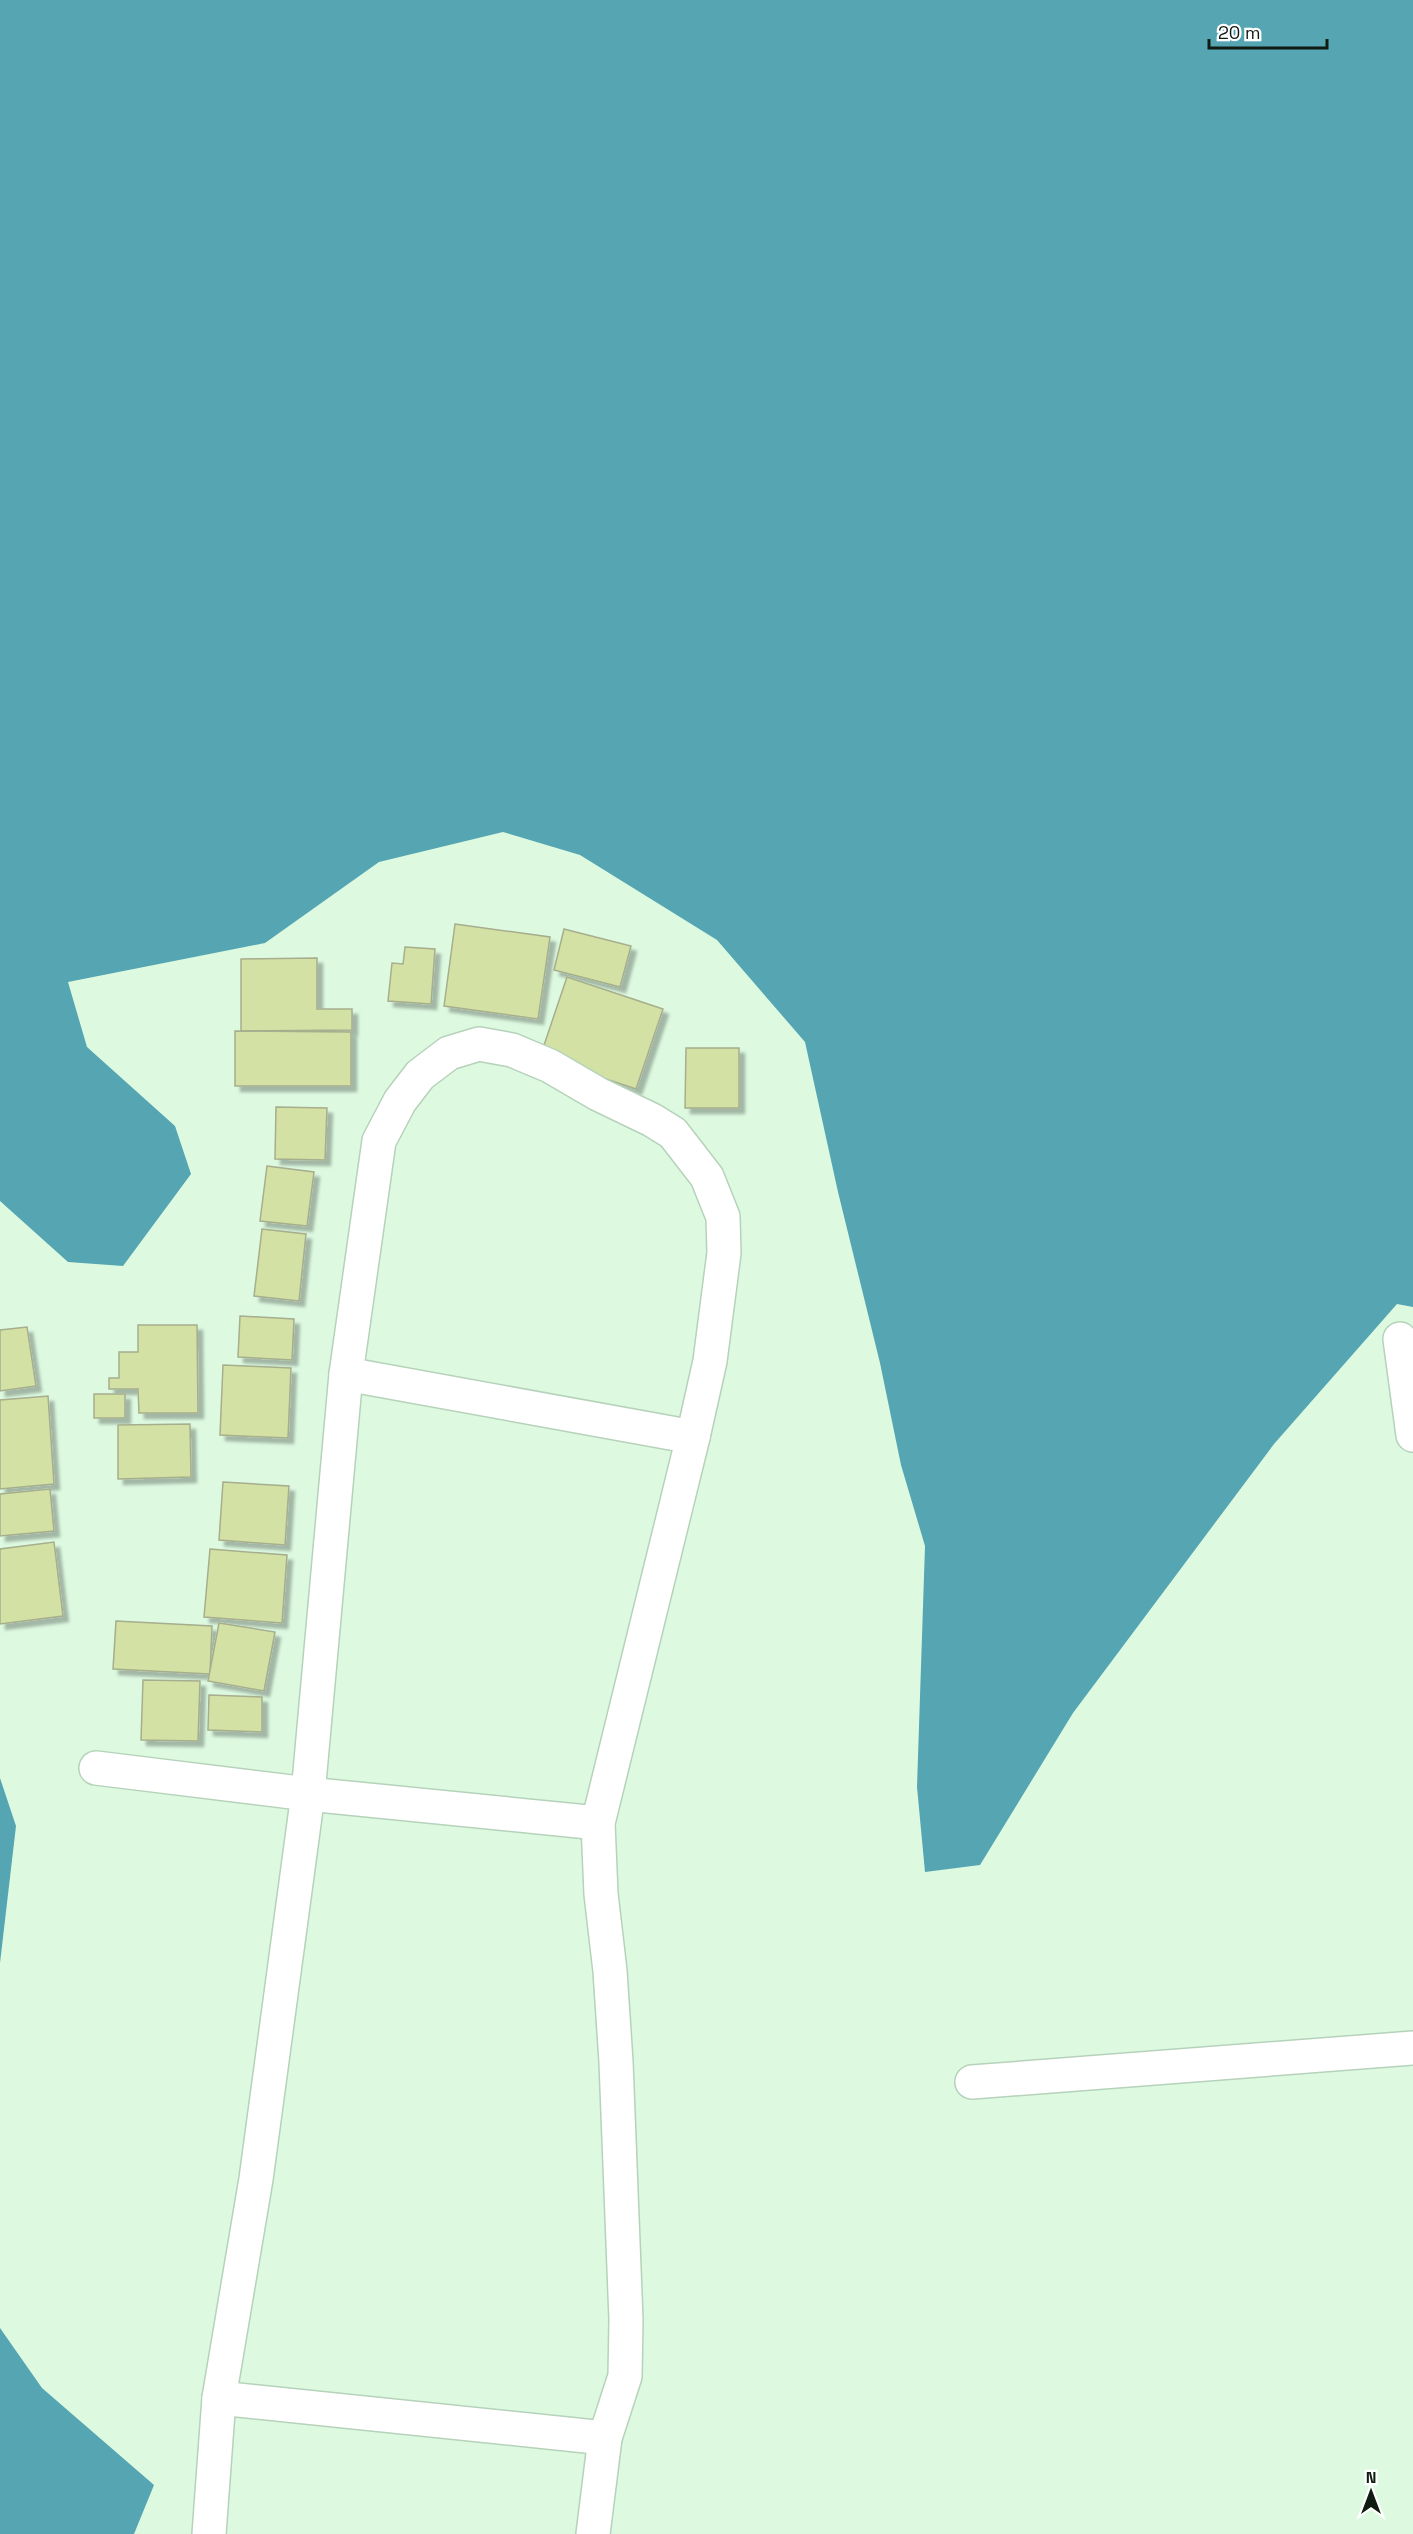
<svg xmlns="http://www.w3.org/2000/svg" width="1413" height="2534" viewBox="0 0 1413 2534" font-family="'Space Grotesk',sans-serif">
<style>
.water{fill:#55a5b3}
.building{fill:#d3e1a5;stroke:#a6ae8d;stroke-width:1.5;filter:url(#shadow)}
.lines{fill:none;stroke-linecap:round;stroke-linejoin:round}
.street-casing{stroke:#b6d2ba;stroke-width:36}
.street{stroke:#fff;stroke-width:33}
</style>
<defs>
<filter id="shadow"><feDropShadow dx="5.5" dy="5.5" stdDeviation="1.5" flood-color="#0004"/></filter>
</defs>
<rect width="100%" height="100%" fill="#ddfae1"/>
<g class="water">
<path d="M0,0H1413V1307L1397,1304L1274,1444L1073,1713L980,1865L925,1872L917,1787L925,1546L901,1465L880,1363L838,1192L805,1042L717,940L580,855L503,832L379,862L265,943L68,982L87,1047L175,1126L191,1174L123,1266L68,1262L0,1201Z"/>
<path d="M0,1778L16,1826L0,1963Z"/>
<path d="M0,2328L42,2388L154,2485L134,2534H0Z"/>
</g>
<g class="building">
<path d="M455,924L550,937L538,1019L444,1006Z"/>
<path d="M564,929L631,946L620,987L554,970Z"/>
<path d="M405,947L435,949L431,1004L388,1001L392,963L403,964Z"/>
<path d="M317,958V1009H352V1030L241,1031V959Z"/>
<path d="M567,977L663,1009L636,1089L540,1057Z"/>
<path d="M235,1031L351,1032V1086H235Z"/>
<path d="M686,1048H739V1108H685Z"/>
<path d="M276,1107L327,1108L325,1160L275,1159Z"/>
<path d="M267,1166L314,1172L307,1226L260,1221Z"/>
<path d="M262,1229L306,1234L299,1301L254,1296Z"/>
<path d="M240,1316L294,1319L292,1360L238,1357Z"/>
<path d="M138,1325H197L198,1413H139L138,1389H109V1378H119V1352H138Z"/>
<path d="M27,1327L36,1386L0,1391V1330Z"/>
<path d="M223,1365L291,1368L288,1438L220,1435Z"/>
<rect x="94" y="1394" width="31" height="24"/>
<path d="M48,1396L54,1484L0,1489V1400Z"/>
<path d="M190,1424L191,1477L118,1479V1425Z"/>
<path d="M223,1482L289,1486L285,1545L219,1540Z"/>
<path d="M50,1489L54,1531L0,1536V1494Z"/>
<path d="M54,1542L63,1616L0,1624V1549Z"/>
<path d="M210,1549L287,1555L282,1623L204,1617Z"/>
<path d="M116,1621L212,1626L210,1674L113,1669Z"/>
<path d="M219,1623L275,1632L264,1691L208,1681Z"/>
<path d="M143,1680L200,1681L198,1741L141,1740Z"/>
<path d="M209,1695L262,1697V1732L208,1730Z"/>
</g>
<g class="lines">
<defs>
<g id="street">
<path d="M1400,1339L1413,1435"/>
<path d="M346,1374L693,1437L598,1823L601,1894L610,1971L616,2062L626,2320L625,2376L605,2438L593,2534"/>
<path d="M96,1768L308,1794L598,1823"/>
<path d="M972,2082L1413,2048"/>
<path d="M219,2398L605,2438"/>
<path d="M209,2534L219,2398L256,2179L308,1794L346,1374L379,1141L400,1101L420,1075L449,1053L479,1044L512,1050L550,1066L598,1094L652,1120L673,1133L707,1177L723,1217L724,1253L710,1361L693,1437"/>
</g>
</defs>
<use href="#street" class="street-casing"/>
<use href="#street" class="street"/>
</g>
<g transform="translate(1371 2492)" stroke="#ffffff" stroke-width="4.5" paint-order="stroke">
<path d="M0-4.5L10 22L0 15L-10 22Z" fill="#101b12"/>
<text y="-9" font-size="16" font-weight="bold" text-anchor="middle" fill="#101b12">N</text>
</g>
<path d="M1209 39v9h118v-9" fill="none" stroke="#101b12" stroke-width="3"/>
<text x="1218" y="39" font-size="18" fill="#101b12" stroke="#ffffff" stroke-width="4.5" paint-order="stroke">20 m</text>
</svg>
